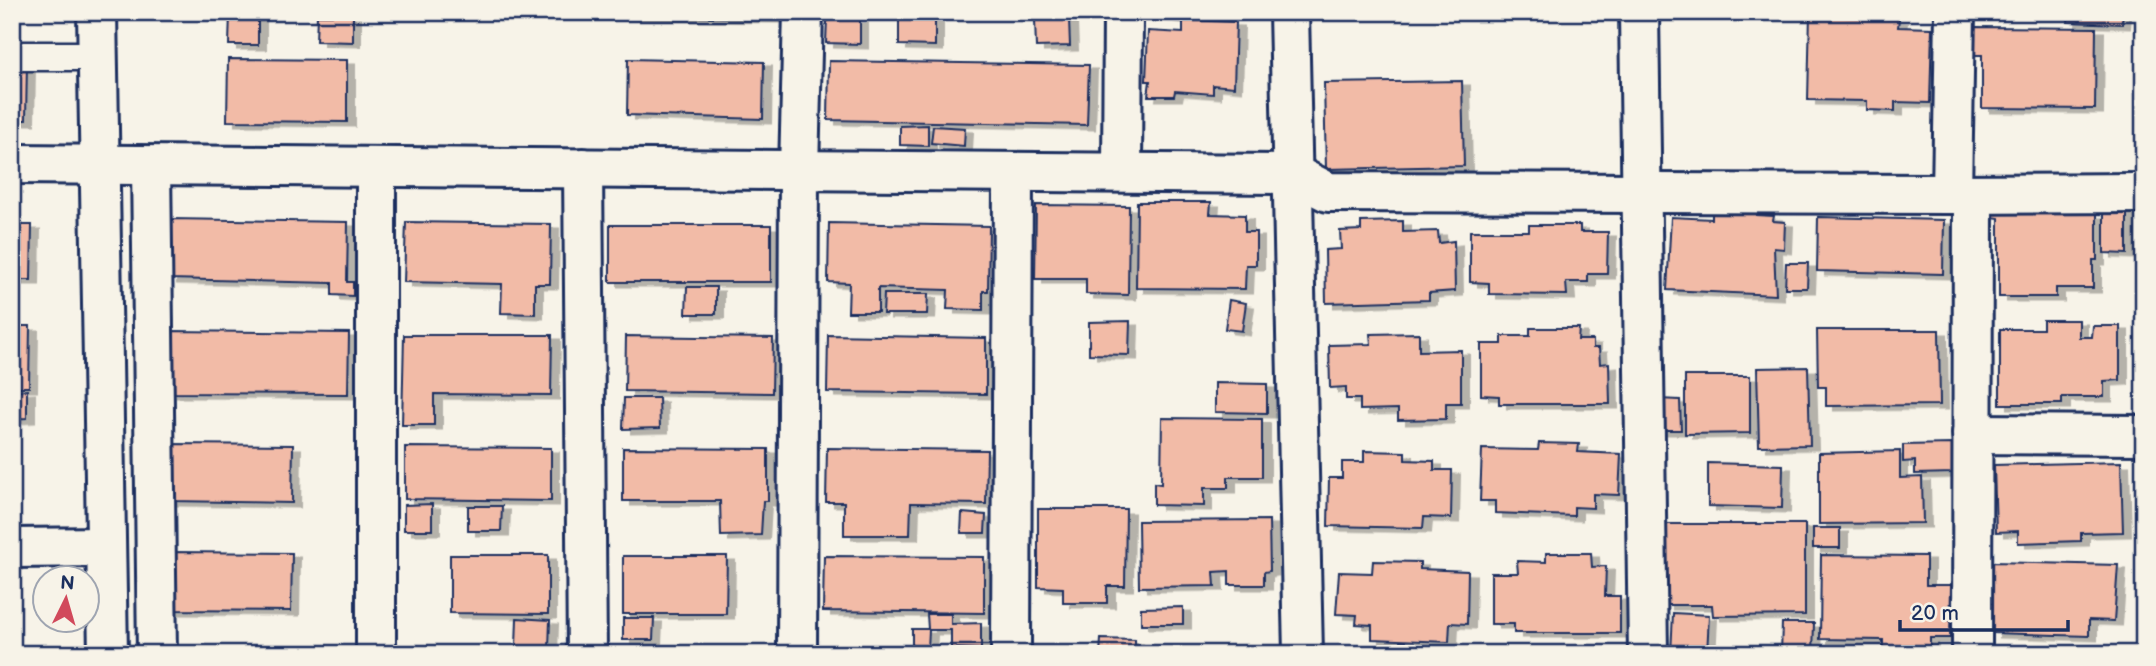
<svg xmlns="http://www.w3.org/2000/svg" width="2156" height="666" viewBox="0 0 2156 666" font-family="'Balsamiq Sans',sans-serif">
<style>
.building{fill:#f2bba7;stroke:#1b2f5e;stroke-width:2;filter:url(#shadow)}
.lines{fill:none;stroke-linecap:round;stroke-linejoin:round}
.service-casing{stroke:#1b2f5e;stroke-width:33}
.minor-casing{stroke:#1b2f5e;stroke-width:44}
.service{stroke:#f7f3e8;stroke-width:28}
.minor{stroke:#f7f3e8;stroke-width:38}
</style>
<defs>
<filter id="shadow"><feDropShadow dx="8" dy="4.5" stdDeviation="0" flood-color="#0004"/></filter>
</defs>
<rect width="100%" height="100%" fill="#f7f3e8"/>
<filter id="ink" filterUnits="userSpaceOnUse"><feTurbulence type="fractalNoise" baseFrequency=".0143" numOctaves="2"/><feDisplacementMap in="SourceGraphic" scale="14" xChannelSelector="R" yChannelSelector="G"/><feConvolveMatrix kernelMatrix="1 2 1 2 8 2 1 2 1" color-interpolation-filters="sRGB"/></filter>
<g filter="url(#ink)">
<g class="building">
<path d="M230,12H258V45H229Z"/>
<path d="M614,12H774V18L614,15Z"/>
<path d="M1147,12H1182V19L1147,15Z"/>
<path d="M1810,12L1841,13L1842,17L1899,19L1898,27L1932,28L1930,103L1895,102V111L1867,110V101L1808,100Z"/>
<path d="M2069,12H2123L2122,24L2068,22Z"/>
<path d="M317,15H353V42L316,41Z"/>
<path d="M1069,18L1070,46L1036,47L1035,20Z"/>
<path d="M827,19H860V44L826,43Z"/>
<path d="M899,19H935V46L899,45Z"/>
<path d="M1183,20L1236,22L1234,87L1213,85V94L1175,91L1174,96H1148L1150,81H1146L1148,31L1183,33Z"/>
<path d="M1975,27L2096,28L2095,109L1982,108V55H1975Z"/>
<path d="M228,59L347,60V122L227,121Z"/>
<path d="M628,59L764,62L763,119L627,115Z"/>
<path d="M829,61L1089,65L1087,125L828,120Z"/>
<path d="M12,63H27L26,120H12Z"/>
<path d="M1462,81L1464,166L1326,169L1324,83Z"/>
<path d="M928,125V146L900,145V126Z"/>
<path d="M933,126L965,128L964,146L931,143Z"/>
<path d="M1137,202H1211L1210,214L1245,215V232H1256V265H1246L1245,289L1136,288Z"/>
<path d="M1036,205L1129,206L1128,295L1086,294V279H1035Z"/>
<path d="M1992,207L2024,213L2097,214V260H2093V288H2056V297H1999V218L1992,217Z"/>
<path d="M1712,208L1756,210V215L1774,216L1773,221L1785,222L1784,249L1774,248L1776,295L1667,290L1671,217L1712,219Z"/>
<path d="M2104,209L2127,210V254L2104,253Z"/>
<path d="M1818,217L1944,220L1943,274L1817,271Z"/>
<path d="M170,219L348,222L347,282H353V296L332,295V283L169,279Z"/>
<path d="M1403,221V232L1438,231L1439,243L1454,241L1455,291L1429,293V300L1326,303L1325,250L1341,249L1340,231L1361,230V222Z"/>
<path d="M406,222L551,224L550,284H535V314L501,313L502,284L404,282Z"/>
<path d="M829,223L989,226L988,291H983V310L947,309L948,290L878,288V312H848L849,283L828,282Z"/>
<path d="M12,225H32L31,280H12Z"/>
<rect x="610" y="225" width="161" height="57"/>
<path d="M1529,225H1580V232H1608L1607,274H1588V282H1566L1567,295L1489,294V283L1470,282V231H1529Z"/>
<path d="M1786,263H1808L1807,288H1785Z"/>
<path d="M687,287H716V314H686Z"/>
<path d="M884,294H928L927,314H883Z"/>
<path d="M1229,300L1246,303L1242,331L1225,329Z"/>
<path d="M2043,320H2079V337H2092L2093,326H2120V380L2104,381V397H2062V404H2000V329H2043Z"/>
<path d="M1130,321L1129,355L1089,354V322Z"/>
<path d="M12,326H30L29,387H12Z"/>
<path d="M1530,328H1579L1578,340H1593V348H1599L1600,364L1609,363L1610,404H1499V396L1481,395V344H1502V336H1530Z"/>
<path d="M1817,330H1939L1940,405L1826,406V387H1818Z"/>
<path d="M170,331L349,333L348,394L169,393Z"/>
<path d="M1419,333V351L1461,350V403H1446V419L1398,420V409L1360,410V399H1346V387L1330,388L1329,345L1371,344L1370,334Z"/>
<path d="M404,335H552L551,395L434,394V425H402Z"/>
<path d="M828,335L986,338V394L827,392Z"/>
<path d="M626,336L773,338L772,393L625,391Z"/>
<path d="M1808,367L1810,445L1759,446L1757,368Z"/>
<path d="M1685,376H1750V433L1685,434Z"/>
<path d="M1215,383L1267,384V413L1215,412Z"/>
<path d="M27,390V418L12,419V391Z"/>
<path d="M624,398H659L660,428L623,429Z"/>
<path d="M1658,399L1680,400L1681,430H1659Z"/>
<path d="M1162,418L1262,419V477H1228V488H1204V506L1154,505V483L1161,484Z"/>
<path d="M1539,443L1579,444L1578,452L1621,454L1619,495L1593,494V508L1574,507V516L1495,513V501H1480L1482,449L1538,450Z"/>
<path d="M170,444L293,445L292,503L170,501Z"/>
<path d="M1952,444L1953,473L1915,474V461L1903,462V445Z"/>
<path d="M405,447L551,448V501L405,499Z"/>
<path d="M623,448L768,449V501H763L761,535L721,536L720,501H623Z"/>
<path d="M827,448L987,450L986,504L911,503L910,535H844V502H826Z"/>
<path d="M1364,451L1405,452V460L1434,461V470H1452L1451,518L1424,517L1423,528L1328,526L1329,478H1342V462H1364Z"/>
<path d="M1900,451V478L1922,477L1923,523L1819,524V453Z"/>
<path d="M2121,462L2123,532L2081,533V541L2018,543V531L1996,532L1994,465Z"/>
<path d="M1708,463L1783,465L1782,508L1708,506Z"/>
<path d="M432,504V530H404V505Z"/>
<path d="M468,506H502L501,531H468Z"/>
<path d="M1038,509H1126L1125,586H1107V603H1063V588L1038,587Z"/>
<path d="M962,513L986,515L985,533H961Z"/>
<path d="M1269,520L1270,571L1264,572V585H1229V571L1214,572L1215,586L1139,587L1138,521Z"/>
<path d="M1665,524H1805V615L1713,616L1712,605H1665Z"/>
<rect x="1813" y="528" width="27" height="20"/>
<path d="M169,552L292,553L291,611L168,610Z"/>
<path d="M1546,553H1591L1592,567L1606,566L1605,596H1620V633H1514V624H1491V573H1518L1517,561L1546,562Z"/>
<path d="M450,555H548V614L450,613Z"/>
<path d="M1821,555L1926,556V585H1951L1950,638H1930V654H1883V640L1820,639Z"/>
<path d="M623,556H727L726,614H623Z"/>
<path d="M824,556L984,557V613L823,611Z"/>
<path d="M1373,561L1420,562V569L1468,571L1467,624L1450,623L1449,642L1372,639V625L1356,624L1357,615L1336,614L1339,572L1372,573Z"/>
<path d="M1993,562L2118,565L2114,621L2089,620V636L1992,633Z"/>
<path d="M1183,607V624H1141V608Z"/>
<path d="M1673,613L1709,615L1707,654H1671Z"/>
<path d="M927,614H951V624L981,623V649L951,648V630H929L928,649H912V629H928Z"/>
<path d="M517,618L550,620L549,649L516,647Z"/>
<path d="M623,618H654L653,640H623Z"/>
<path d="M1782,623H1814L1813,654H1781Z"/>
<path d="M1101,639L1135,640V654H1100Z"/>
</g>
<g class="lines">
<defs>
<path id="service" d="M12,56H98"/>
<g id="minor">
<path d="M97,12L108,654"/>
<path d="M1289,12L1303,654"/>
<path d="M1639,12L1648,654"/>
<path d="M12,164L1293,174L1328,192L1952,194L2144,193"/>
<path d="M151,166L157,654"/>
<path d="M583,168L587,654"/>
<path d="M1122,172L1123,12"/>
<path d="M1952,194L1955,12"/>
<path d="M1972,434L2144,435"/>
<path d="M12,548L106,547"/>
<path d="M1011,649L1013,172"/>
<path d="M376,654V167"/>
<path d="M797,654L799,170L803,12"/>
<path d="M1972,654L1973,194"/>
</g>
</defs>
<use href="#service" class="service-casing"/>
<use href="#minor" class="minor-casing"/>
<use href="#service" class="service"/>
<use href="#minor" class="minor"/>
</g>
</g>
<rect width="2156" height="666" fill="none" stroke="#f7f3e8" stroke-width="42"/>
<rect x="21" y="21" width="2114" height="624" fill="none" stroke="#1b2f5e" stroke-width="2.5" filter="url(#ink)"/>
<g transform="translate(66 599) rotate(5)"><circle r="33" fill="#f7f3e8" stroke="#9fa5b1" stroke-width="2"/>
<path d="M0-5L12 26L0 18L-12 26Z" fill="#d1495b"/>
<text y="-10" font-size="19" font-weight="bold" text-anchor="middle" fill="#1b2f5e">N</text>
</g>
<path d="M1900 620v10h168v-10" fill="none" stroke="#1b2f5e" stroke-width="3.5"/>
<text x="1911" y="620" font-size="21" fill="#1b2f5e" stroke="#f7f3e8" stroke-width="5" paint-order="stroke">20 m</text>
</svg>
